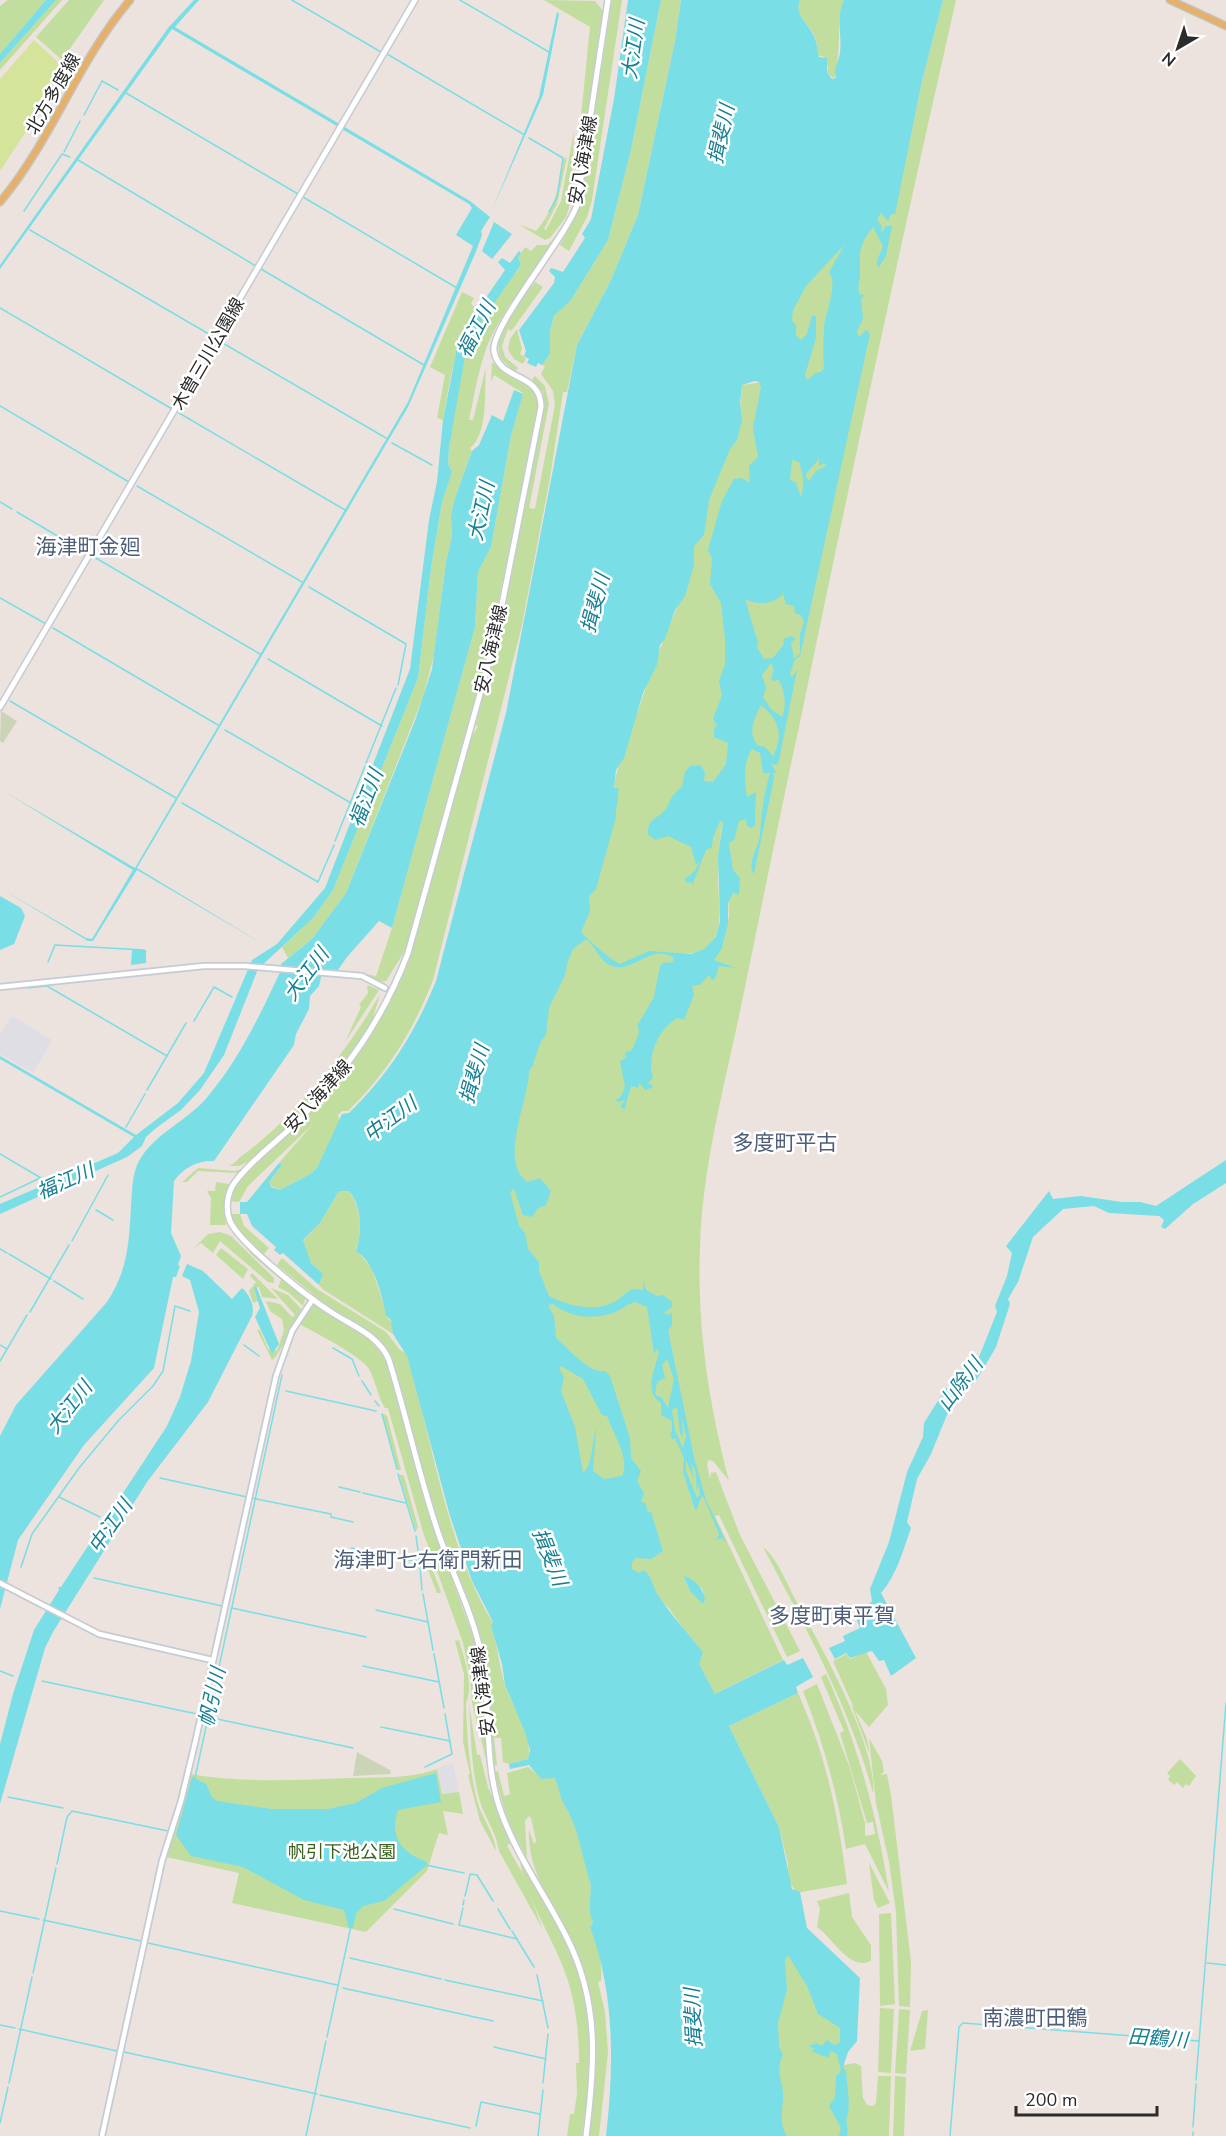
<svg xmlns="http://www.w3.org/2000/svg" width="1226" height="2136" viewBox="0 0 1226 2136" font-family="'Nunito Sans','Noto Sans JP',sans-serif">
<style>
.industrial{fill:#dfdee5}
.green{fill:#c1de9f;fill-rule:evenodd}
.cemetery{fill:#cbd4b7}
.pitch{fill:#d4e59b}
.water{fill:#79dee6;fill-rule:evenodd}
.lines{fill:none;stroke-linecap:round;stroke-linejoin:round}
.stream{stroke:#79dee6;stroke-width:1.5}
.tertiary-casing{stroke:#c6cbd3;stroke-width:8}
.secondary-casing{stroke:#c6cbd3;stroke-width:8}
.primary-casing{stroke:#c4c4c4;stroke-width:9}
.tertiary{stroke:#fff;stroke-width:4.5}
.secondary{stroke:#fff;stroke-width:5}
.primary{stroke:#e7b068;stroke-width:6}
.labels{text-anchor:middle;stroke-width:5;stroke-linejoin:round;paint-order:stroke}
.street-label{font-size:18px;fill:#2b2b2b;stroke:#fff}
.park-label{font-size:18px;fill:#3b6320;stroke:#fff}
.water-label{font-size:20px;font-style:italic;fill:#178093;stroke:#fff}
.quarter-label{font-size:21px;fill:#4e5e79;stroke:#fff}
</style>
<rect width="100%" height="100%" fill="#ece3de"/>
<g class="industrial">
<path d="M14,1017L52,1040L33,1073L0,1054V1035L10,1018Z"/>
<path d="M451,1763L454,1766L459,1792L442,1794L437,1769Z"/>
</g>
<g class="green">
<path d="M8,0H46L0,54V6Z"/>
<path d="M56,0H62L0,70V63Z"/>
<path d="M69,0H104L62,60L36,37Z"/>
<path d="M544,0L595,1L603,11L597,64L574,206L578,167L576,166L590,27Z"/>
<path d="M612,0H622L592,200L587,217L569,251L560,245L577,213L582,194Z"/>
<path d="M661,0H681L675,41L638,215L611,280L577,345L567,392H563L550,478L522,625L433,980C413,1031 388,1072 348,1111H342L338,1115L340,1122L318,1166L312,1173L280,1190L271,1186L269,1182L282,1165L279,1163L312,1125L248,1186L239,1202L230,1201L233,1189L239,1180L311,1111L324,1104L322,1100C361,1057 389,1008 410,954L472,736L478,726L475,725L497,641L544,404L543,392L532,380L535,376L545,386L549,404L529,508L535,509L555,405L553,391L541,374L545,366L542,365L550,354V332L554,316L571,300L608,240L631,150Z"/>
<path d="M800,0H844C836,16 842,59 834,79L827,72L828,67L824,57L818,55C817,48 817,42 814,35C809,23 793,16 800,0Z"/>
<path d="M943,0H956C901,242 849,484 799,727C778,823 759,920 739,1016C723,1092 702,1170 700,1248C697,1328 709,1404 729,1481L713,1461L709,1460L707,1464L710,1479L711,1473L716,1472L740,1535L800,1651L787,1657L719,1515L715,1516L783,1660L715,1694L698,1663L699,1647L692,1642L669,1608L634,1578L583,1480L517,1232L510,1198L508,1167L524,1080L547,1008L588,900L615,791C610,781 636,718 641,702C652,669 664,637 678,605C685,587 686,566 692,547C705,501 724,455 740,409L742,385L763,382L765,441L724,602L731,739L715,829L720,821L723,822C719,841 719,858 718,877C718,912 731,955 679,954L687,956L723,945L729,916L726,856L750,746L744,602L747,558L833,496L846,439L855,339L857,252L904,168L922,81ZM683,1577L691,1579L703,1590V1603L690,1591Z"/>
<path d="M574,131L571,201L566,217L550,238L545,240L518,224L536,231C555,209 559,188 563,160L567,157L557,204L544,229L546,230L561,201Z"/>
<path d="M567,222C544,262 510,297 490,339C479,364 475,393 469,420H473L486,367C484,392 489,433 470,448L472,451L454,501L451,516L452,536L446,562L434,655L423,697L346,893L312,939L288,958L282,947L313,918L333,890L418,678L431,568L442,502L452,472L448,464C451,426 457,363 476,330C488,307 506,286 521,266L518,258L525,247L531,251L537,245H548Z"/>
<path d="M849,229L842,343L813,387L772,358L786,311Z"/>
<path d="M535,282L543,287L515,326L511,331L508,329L502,346L505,357L518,368L515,372L501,359C489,331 519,303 535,282Z"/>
<path d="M462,292L474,298L471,304L478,310C454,343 450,381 443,420L437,418L445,375L430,367Z"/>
<path d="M517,329L522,349L520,354L526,358L523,364L514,359L508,350L510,339Z"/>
<path d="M492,362C496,365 499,369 503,372C522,387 534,380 539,408L481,684L406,949L386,981L379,982L348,974V971L376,976L392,928L475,627L478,572L491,547L511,436L523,393L494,375L491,382Z"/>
<path d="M818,453L828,467L809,507L785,479L789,457Z"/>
<path d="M367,985L379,990L345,1042L361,1007L359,1005L368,993Z"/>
<path d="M380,994L369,1031L328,1087L256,1158L239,1166H229C235,1164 238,1158 243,1155C295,1117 350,1048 380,994Z"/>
<path d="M198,1168L235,1171L244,1168L238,1173L198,1171L187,1182H182Z"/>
<path d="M216,1182L230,1184L224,1201L226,1225H210L211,1198L207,1191H215Z"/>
<path d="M343,1190L349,1191C360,1204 363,1233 356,1249L372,1269L388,1318L393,1324V1334L324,1290L319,1285L323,1274L311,1263L302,1242L320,1223L339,1191Z"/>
<path d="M230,1214H240L244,1226L269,1248L264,1254L237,1230Z"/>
<path d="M220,1232L231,1236L274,1278V1283L268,1282L220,1241L213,1253L201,1243L193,1249L208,1234Z"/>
<path d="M236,1236L306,1297L303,1306L289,1293L278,1287L281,1280L252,1255Z"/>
<path d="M221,1248L248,1269L243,1279L216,1255Z"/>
<path d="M282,1258L317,1289L386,1332L400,1350L406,1353C432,1437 447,1549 493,1623L491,1626C498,1646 499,1666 505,1685C512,1707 534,1736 528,1759L509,1764L503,1762L501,1738H494L497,1765L493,1766L488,1683L481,1643L440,1530L388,1351L374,1335L330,1308L277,1265Z"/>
<path d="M252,1273L278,1299L262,1297L259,1287L254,1288L258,1301L253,1303L249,1291L256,1282L250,1276Z"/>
<path d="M271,1288L288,1295L302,1310C295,1320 279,1357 272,1360L257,1330H260L268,1349L277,1351L284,1330L282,1319L270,1311L266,1301L280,1304L292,1317L295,1315Z"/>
<path d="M315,1304C340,1321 375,1335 387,1364L433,1526L476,1645L490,1776L472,1703L470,1676L463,1643L423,1532L388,1408H385C377,1396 376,1381 369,1369C361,1356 313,1331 299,1324L310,1307Z"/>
<path d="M382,1413L387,1416L401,1470H398Z"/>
<path d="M399,1474L404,1476L418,1527L416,1531Z"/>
<path d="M763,1547C776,1557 786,1581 794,1597C818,1641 878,1746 873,1793C849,1705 805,1627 763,1547Z"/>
<path d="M424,1548L441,1592L440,1593H437L427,1567L424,1566Z"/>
<path d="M459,1640C464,1658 474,1685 466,1703C467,1736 469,1768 477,1800C481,1818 495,1833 496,1851L480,1821L468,1775L470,1774L463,1742L464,1674L455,1641Z"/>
<path d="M866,1652L886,1689L888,1705L869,1727L855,1711L867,1739L870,1755L851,1704L854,1708L833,1661L846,1654L850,1659Z"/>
<path d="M826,1674C858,1744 877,1816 889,1892L865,1844L846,1849C838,1794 823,1742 803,1691L817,1684L850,1768L865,1823V1836L875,1834L873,1822L867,1823L840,1733L844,1731L821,1677Z"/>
<path d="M798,1693C827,1758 838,1814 847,1884L796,1893L788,1878V1864L779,1827L729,1726Z"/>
<path d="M469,1704L477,1755H480L488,1787L511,1842L507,1846L521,1871L543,1930L499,1851C496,1831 484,1817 479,1798C471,1767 471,1735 469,1704Z"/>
<path d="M869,1738L882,1761L884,1772L880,1775L887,1774L891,1795L911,1962L910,2007L899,2006L896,1912L889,1862L876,1803Z"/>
<path d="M1180,1759L1196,1776L1189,1786L1186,1784L1183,1788L1177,1782L1174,1785L1168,1780L1170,1776L1167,1773Z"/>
<path d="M528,1767L542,1778L552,1777L557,1781C571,1814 583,1847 590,1881C593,1895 588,1909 593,1923L590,1927C597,1944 603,1962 601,1981L598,1982L605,2012L608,2052L599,2136H589C596,2081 603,2026 584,1973C568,1926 526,1878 529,1830L534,1844L536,1841L531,1818L529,1816L525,1821L527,1858L509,1825L494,1772L498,1771L504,1796L510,1794L507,1773Z"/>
<path d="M437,1769L442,1794L459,1792L463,1814L443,1811L448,1835L439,1833L427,1871L366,1932L232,1903L239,1873L166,1857L190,1774C242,1783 298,1780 351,1778C379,1777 411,1779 437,1769Z"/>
<path d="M520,1859C550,1912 584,1964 590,2026C594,2063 586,2100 582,2136H567L570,2114H574L577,2094L576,2063H579C579,2028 575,1995 561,1962C549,1932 522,1890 520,1859Z"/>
<path d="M869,1863L890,1903L878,1908L874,1900Z"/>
<path d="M849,1893L852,1917L871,1945V1961C849,1971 834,1939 817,1927L820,1909L817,1901Z"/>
<path d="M891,1913L895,2004L880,2006L879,1914Z"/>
<path d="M787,1937L840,2023L844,2065L855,2063L861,2066L863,2098L867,2105L873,2106L876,2103L878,2076H891L889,2136H779L775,2028Z"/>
<path d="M880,2008L894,2009L891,2073L878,2072Z"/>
<path d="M899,2009L910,2010L906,2074L895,2073Z"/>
<path d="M928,2010L925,2049L910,2051L922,2011Z"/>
<path d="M895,2076L906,2077L904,2136H893Z"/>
</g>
<g class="cemetery">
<path d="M1,711L17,721L3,743L0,741Z"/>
<path d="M357,1752L390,1770L391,1774L353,1776Z"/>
</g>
<path class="pitch" d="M34,40L61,65V68L33,121L0,171V79Z"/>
<g class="water">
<path d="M46,0H56L0,63V54Z"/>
<path d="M194,0H199L175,27L470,201L490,217L481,231L482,235L475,254L408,407L137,868L263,944L137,870L93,941H88L0,888L86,938L92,939L133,870L0,789L135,868L408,402L473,246L456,235L472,208L469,204L172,29L0,269V265L168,28Z"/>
<path d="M628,0H661L631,150L608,240L571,300L554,316L550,332V354L542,365L538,363L536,367L527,363L529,359L524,356L526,351L519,330L554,283L555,277L549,271L551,268L563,272L585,238L582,234L591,219L614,99Z"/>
<path d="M681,0H800C794,15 807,22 813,34C817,41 817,49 819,57L827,58V72L832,79L836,78C833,69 839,62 840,52C842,36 836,15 844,0H943L922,81L895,214H891L888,221L881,213L877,219L882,227L881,234L886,226H892L886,256L878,268L877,261L883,246L873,227C857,248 860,254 860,276C859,284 857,288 860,295L865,294L861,299L863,319L857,331L859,337L866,330L870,334L800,656L794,661L790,675L792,677L797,670L779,760L777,765L771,764L776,772L773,774L774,778L754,874C746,863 759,848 760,835C761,813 764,794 770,773H763L760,753L752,749C744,759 744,784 747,797L756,792L755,825L752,828L747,826L746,819L739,821L734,840L729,843L733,870L740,878L739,894L733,893L728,903V924L722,948L714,960L736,968L719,966L715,979L712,980L709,975L700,985L692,986L694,995L684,1020L678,1018C657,1029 647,1057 653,1078L648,1083L654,1087L645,1090L640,1083L638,1088L631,1086L623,1115L624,1109L620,1107L626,1099L620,1102L615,1100L620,1098L625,1087L620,1061L626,1058L625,1053L632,1050L639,1033L638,1024L654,997L660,966L663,963L673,962L674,958C652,942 632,974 612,966C600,962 596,947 586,939L573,949L568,961L565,975L549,1008L546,1035C537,1044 539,1053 533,1062L534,1065L529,1070C530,1097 497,1164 528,1182L540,1178L551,1191L546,1205L538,1208L532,1217L523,1215L514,1189L510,1192L519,1226L525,1233L528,1249L539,1262V1271L549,1296C568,1306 596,1313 616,1301C622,1297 626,1292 632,1289L643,1290V1280L646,1290L657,1296L663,1295L672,1302V1307L664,1313L667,1315L672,1313V1326L668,1330L694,1457L706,1500L726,1542L722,1538L712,1541L718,1538L719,1534L703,1496L700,1499L697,1510H695L683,1472L684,1458L675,1438L673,1440L670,1434L672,1432V1421L661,1415V1403C643,1392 655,1369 659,1352L657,1349L654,1354L647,1307L635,1302C627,1304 621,1310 613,1313C592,1320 569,1317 553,1304L548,1305L554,1316L556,1338C567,1347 589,1374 605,1371L610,1376L630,1438L631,1458L641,1471L637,1481L644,1493L641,1502L646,1503L647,1511L651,1512L663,1551L651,1559L636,1558L632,1562V1569L639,1573L644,1570C653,1578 652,1586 658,1595C671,1615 688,1634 703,1652L699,1664L715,1694L784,1660L787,1665L803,1658L813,1677L796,1687L798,1693L729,1726L779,1827L792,1889L800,1892L807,1928L860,1978L857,2041L848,2052L843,2067L846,2071C847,2086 851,2104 847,2117C845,2123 849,2129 847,2136H839L841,2128L829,2106L835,2097L836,2076L841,2071L837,2054L830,2051L829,2058L811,2051L815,2049L809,2046L817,2043L822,2046L827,2040L834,2045L840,2043V2028L818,2014L807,1986L788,1955L785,1960L787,1990L778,2023L779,2046L783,2055C774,2069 785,2087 783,2100C782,2112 779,2124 787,2136H606C614,2066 615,1994 590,1927L593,1923C586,1906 593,1891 590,1882C582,1857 579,1829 564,1804C559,1796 560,1786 554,1778L541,1779L529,1765L510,1769L509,1764L528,1759L530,1750L525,1732L505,1685L502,1664L491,1626L493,1622L472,1581L450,1516L407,1356L393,1334L391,1320L386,1315C382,1296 374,1261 356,1251C362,1234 362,1205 349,1191H339L320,1223L303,1240L311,1263L323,1274L319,1285L283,1253L280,1255L274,1250L276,1247L252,1226L247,1214H240V1202H247L279,1163L282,1165L269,1182L271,1187L280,1190L312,1173L318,1166L342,1114L349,1113C389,1074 415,1033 436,981L506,713L577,345L611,280L638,215L675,41ZM845,244L829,272C839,287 824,313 824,330C823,343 823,356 824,368L821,372L816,373L807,380L805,375L816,338V316H812L807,334L801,340L796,335V325L792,321L793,310L806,286ZM755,381L759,382L761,387L753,428L758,457L749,466L750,483L741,478L734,479L722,501L708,550L712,559L710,584L721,603L725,639V664L719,681L722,695L713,719L717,726L714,728V737L728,743L726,764L713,782L704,781L705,772L700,765L690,766L685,772L682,787C671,796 673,796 667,807C661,819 647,816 648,834L655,840L668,836L691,847L696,865L700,861L695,871L685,879L687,883L692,882V886L706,850L712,847L713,838L720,821L723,822L718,856L720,921L716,937L704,949L691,954L649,951L620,964C613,962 586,938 581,932L590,911L589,896L596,889L616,817C615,806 620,798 618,788H614L616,770L624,758L643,693L657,665L660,645L665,639L675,610L685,596L694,565V546L704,535L709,500L730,449L737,440L742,420L740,404L742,385ZM819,459V466L825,463L826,466L816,471L809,481L805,475ZM792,460L799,462C803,473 805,485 801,497L796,483L790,480ZM782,591L786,604L794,606L795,613L801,615L804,622L800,634V654L794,659L791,643L795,639L792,636L783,639L784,644L773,658L764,659L757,647L758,640C755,636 748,607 745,599C756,605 773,605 782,595ZM771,663L774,669L771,678L774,682L778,679C785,690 787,706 782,717L771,709L763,697L766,688L762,675ZM761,705C779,720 784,735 773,756L765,747L757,745C747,730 755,718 761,705ZM667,1359L674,1379L668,1408L662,1398L655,1395L657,1382L665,1378L662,1365ZM561,1366L583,1379L602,1415L607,1416C612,1432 631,1459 622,1476L604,1479L593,1471L596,1428C592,1441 593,1465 583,1473L575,1427L561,1391L564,1378L559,1368ZM677,1407L680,1433L683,1437L682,1419L686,1436L683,1448L675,1430L672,1410ZM686,1460L694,1479L691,1464C699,1472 695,1483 697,1492L698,1484L700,1494L697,1498L686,1471Z"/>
<path d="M557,12L559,14L543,95L492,210L539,97Z"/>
<path d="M494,222L512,234L492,259L482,251Z"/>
<path d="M519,251L521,253L518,258L521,265L476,329L465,356L449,448L448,464L452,472L442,502L431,568L418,678L333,890L313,918L258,969L224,1055L200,1090L181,1110L156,1128L146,1137L142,1146L127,1157L0,1214V1204L118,1153L134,1137L0,1059V1056L136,1135L178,1103L204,1073L252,960L277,944L325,888L410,669L429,520L437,482L443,420L457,348L467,325L505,270L498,262L502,258L510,263Z"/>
<path d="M514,390L523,394L511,436L491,547L478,572L475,627L392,928L379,921L347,957L338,970L323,969L319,986L310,996L309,1009L296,1034L294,1045L214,1161C198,1160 183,1168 174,1181L171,1233L181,1256L178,1265L180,1266L176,1277H173L154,1368L84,1445L18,1540L0,1609V1436L16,1405L107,1302C128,1270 129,1243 131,1206C132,1192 132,1178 137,1165C151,1134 189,1121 209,1095C240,1058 262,1011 282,968L281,964L312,939L346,893L416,718L432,669L446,562L452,536L451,516L454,501L472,451L479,445L492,415L503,421Z"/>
<path d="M0,896L21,908L25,916L14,944L0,950Z"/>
<path d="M132,950H146V963L131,965Z"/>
<path d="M1226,1160V1183L1193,1204L1165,1229L1161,1227L1164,1220L1159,1216L1109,1213L1094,1206L1063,1209L1033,1237L1018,1282L1008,1299L1010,1304L996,1347L982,1371L975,1382L953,1400L931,1454L917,1479L907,1522L911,1528C903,1550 897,1575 881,1593L916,1658L891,1676L884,1660L879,1661L872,1651L850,1658L846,1653L835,1659L829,1648L845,1641L843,1636L860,1628L856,1618L872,1601L870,1589L889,1542L907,1472L923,1437L924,1423L946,1388H950L957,1382V1375L977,1362L997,1312L995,1306L1007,1276L1012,1253L1006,1246L1049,1191L1053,1199L1081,1196L1122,1202H1140L1156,1206Z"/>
<path d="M187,1264L203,1271L232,1299L242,1288C250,1295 255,1307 252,1316L208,1402L147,1482L53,1632L45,1648L0,1804V1744L13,1694L34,1630L59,1590L58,1587H61L103,1523V1520L106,1519L167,1426L180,1397L191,1361L199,1312L190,1280L182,1276Z"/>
<path d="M256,1286L279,1344L272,1354L255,1317L260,1308L254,1288Z"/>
<path d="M683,1576C695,1579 703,1588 705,1600L703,1604L690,1591Z"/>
<path d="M436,1773L441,1802L398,1810C389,1838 402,1853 427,1862L426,1866L384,1901L363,1906L356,1914L353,1928H349L344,1910L304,1900L243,1867L191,1856L176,1835L192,1777L206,1784L212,1797L217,1801L271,1809H328L356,1803L382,1788Z"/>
</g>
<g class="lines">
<g class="stream">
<path d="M292,0L381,52"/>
<path d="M460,0L549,52"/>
<path d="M387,54L523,134"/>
<path d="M126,93L298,194"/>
<path d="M84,115L102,81L118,90"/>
<path d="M529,138L563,158L557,197L549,212"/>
<path d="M64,152L80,121"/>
<path d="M78,160L256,266"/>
<path d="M303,197L457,288"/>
<path d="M24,211L62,154L70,157"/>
<path d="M30,230L214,337"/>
<path d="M261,269L424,365"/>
<path d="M0,308L172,409"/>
<path d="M221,342L386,438"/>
<path d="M0,406L129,482"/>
<path d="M179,413L345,510"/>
<path d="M392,443L432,465"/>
<path d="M137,486L302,582"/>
<path d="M0,502L12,509"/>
<path d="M17,512L86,553"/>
<path d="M94,557L260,654"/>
<path d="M309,587L406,644L398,685"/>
<path d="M0,598L46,624"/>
<path d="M53,628L218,725"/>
<path d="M268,659L382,726"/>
<path d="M10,701L176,798"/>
<path d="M225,730L351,803"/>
<path d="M366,763L396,688"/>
<path d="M182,803L318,882L334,845"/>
<path d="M335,841L365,766"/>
<path d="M48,962L55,945L144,950"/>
<path d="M28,988L47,986L167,1056"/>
<path d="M194,1021L214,987L232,997"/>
<path d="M147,1090L186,1023"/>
<path d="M126,1127L145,1094"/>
<path d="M0,1154L41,1178"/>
<path d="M0,1197L40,1178"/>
<path d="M96,1210L113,1220"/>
<path d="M72,1241L108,1175"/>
<path d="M0,1249L7,1253"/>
<path d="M9,1254L51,1279"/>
<path d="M54,1281L83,1299"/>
<path d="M30,1312L69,1245"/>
<path d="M0,1345L7,1349"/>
<path d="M244,1345L259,1356"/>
<path d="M333,1348L352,1359L359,1376"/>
<path d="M0,1361L27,1315"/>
<path d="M362,1381L371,1395"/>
<path d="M286,1391L376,1411"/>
<path d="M375,1401L379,1406"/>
<path d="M382,1414L397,1469"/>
<path d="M398,1474L415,1531"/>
<path d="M160,1478L247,1497"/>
<path d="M339,1487L360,1492"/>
<path d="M363,1493L406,1503"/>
<path d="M59,1497L100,1517"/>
<path d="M252,1498L331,1514V1517L353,1522"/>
<path d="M416,1536L420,1564"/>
<path d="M351,1548L420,1562"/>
<path d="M21,1567L32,1534L79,1468L118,1421L153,1386L163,1371L175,1306L190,1311"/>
<path d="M420,1567L422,1590"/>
<path d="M94,1578L222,1606"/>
<path d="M423,1594L433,1650"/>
<path d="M232,1608L366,1637"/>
<path d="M376,1610L428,1622"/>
<path d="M434,1654L444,1708"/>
<path d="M363,1666L439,1682"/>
<path d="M0,1671L13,1676"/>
<path d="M42,1681L197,1714"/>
<path d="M208,1717L353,1748"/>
<path d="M381,1727L450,1741"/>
<path d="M425,1767L452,1754L445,1714"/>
<path d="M195,1778L282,1375"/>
<path d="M8,1797L63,1808"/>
<path d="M57,1864L67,1817L72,1811L168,1831"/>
<path d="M426,1865L464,1873"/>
<path d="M470,1874L477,1875L493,1901"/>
<path d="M465,1896L470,1875"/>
<path d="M463,1905L464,1900"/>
<path d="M463,1908L459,1925L517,1939"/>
<path d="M394,1909L453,1924"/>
<path d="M498,1909L510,1929"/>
<path d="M0,1911L39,1919"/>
<path d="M43,1920L141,1941"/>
<path d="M512,1931L534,1967"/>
<path d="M148,1943L337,1985"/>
<path d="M350,1958L441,1979"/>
<path d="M1207,1963L1226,1965"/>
<path d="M33,1973L56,1868"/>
<path d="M537,1975L548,2028"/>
<path d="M445,1980L543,2001"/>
<path d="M343,1988L493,2021"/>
<path d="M0,2025L15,2028"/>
<path d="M19,2029L117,2051"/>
<path d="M327,2037L351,1926"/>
<path d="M494,2047L546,2059"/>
<path d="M124,2052L317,2094"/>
<path d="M1196,2080L1226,1703"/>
<path d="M9,2083L32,1977"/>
<path d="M543,2083L548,2034"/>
<path d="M320,2095L470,2128"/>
<path d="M0,2123L8,2087"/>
<path d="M476,2126L481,2102L540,2114"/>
<path d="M1193,2127L1196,2084"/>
<path d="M306,2136L326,2041"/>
<path d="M538,2136L543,2090"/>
<path d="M950,2136L959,2027L963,2023L1199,2041"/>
<path d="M1193,2136V2132"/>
</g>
<defs>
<g id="tertiary">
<path d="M0,987L204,966H245L362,976L385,988"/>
<path d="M0,1583L99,1634L212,1660"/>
<path d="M102,2136L162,1861L181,1801L195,1743L276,1376L292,1331L313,1299"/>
</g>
<g id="secondary">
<path d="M0,707L415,0"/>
<path d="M586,2136C595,2065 600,2002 566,1936C544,1892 513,1851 498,1803C484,1756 491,1706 482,1659C474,1614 450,1570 436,1526C418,1471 406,1415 389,1360C379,1335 352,1326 331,1312C309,1298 239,1243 230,1221C225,1209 227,1193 235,1182C251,1160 277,1142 297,1122C346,1072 383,1019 408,953L495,640L541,407C541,371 499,382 494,351C490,327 565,239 577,205L608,0"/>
</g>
<g id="primary">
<path d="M1170,0L1226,26"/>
<path d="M0,202C52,140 78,61 130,0"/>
</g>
</defs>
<use href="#tertiary" class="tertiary-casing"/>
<use href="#secondary" class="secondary-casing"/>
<use href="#primary" class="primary-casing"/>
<use href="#tertiary" class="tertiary"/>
<use href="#secondary" class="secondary"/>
<use href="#primary" class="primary"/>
</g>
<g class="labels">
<g class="street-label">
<text transform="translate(53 94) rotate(-60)" y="6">北方多度線</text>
<text transform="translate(583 160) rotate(-80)" y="6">安八海津線</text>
<text transform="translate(208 354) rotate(-60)" y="6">木曽三川公園線</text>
<text transform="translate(491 649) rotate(-77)" y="6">安八海津線</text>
<text transform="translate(318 1096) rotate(-48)" y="6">安八海津線</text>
<text transform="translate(483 1691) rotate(-97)" y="6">安八海津線</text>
</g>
<g class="park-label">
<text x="342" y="1858">帆引下池公園</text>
</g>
<g class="water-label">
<text transform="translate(633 49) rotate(-82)" y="7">大江川</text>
<text transform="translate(721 134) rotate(-78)" y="7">揖斐川</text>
<text transform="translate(476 329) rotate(-63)" y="7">福江川</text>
<text transform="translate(481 511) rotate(-78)" y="7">大江川</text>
<text transform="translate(595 603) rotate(-75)" y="7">揖斐川</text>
<text transform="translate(366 798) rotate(-69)" y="7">福江川</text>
<text transform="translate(306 974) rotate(-53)" y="7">大江川</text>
<text transform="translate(474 1074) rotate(-74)" y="7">揖斐川</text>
<text transform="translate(390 1119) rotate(-37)" y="7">中江川</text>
<text transform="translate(65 1181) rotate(-24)" y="7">福江川</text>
<text transform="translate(960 1384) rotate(-53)" y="7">山除川</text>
<text transform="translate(69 1407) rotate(-52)" y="7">大江川</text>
<text transform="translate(110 1526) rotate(-55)" y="7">中江川</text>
<text transform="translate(550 1557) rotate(68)" y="7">揖斐川</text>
<text transform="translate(212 1697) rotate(-78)" y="7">帆引川</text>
<text transform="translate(693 2018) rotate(-93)" y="7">揖斐川</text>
<text transform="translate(1158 2038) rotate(4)" y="7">田鶴川</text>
</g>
<g class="quarter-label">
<text x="88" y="554">海津町金廻</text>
<text x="785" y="1150">多度町平古</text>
<text x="428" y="1567">海津町七右衛門新田</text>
<text x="832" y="1623">多度町東平賀</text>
<text x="1035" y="2025">南濃町田鶴</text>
</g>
</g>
<g transform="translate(1178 48) rotate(219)" stroke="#ffffff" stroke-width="4.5" paint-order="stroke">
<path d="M0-4.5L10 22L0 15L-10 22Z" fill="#2b2b2b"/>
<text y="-9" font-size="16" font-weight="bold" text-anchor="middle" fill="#2b2b2b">N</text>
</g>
<path d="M1016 2106v9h141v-9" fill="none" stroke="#2b2b2b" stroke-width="3"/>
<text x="1025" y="2106" font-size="18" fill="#2b2b2b" stroke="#ffffff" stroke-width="4.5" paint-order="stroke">200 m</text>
</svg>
